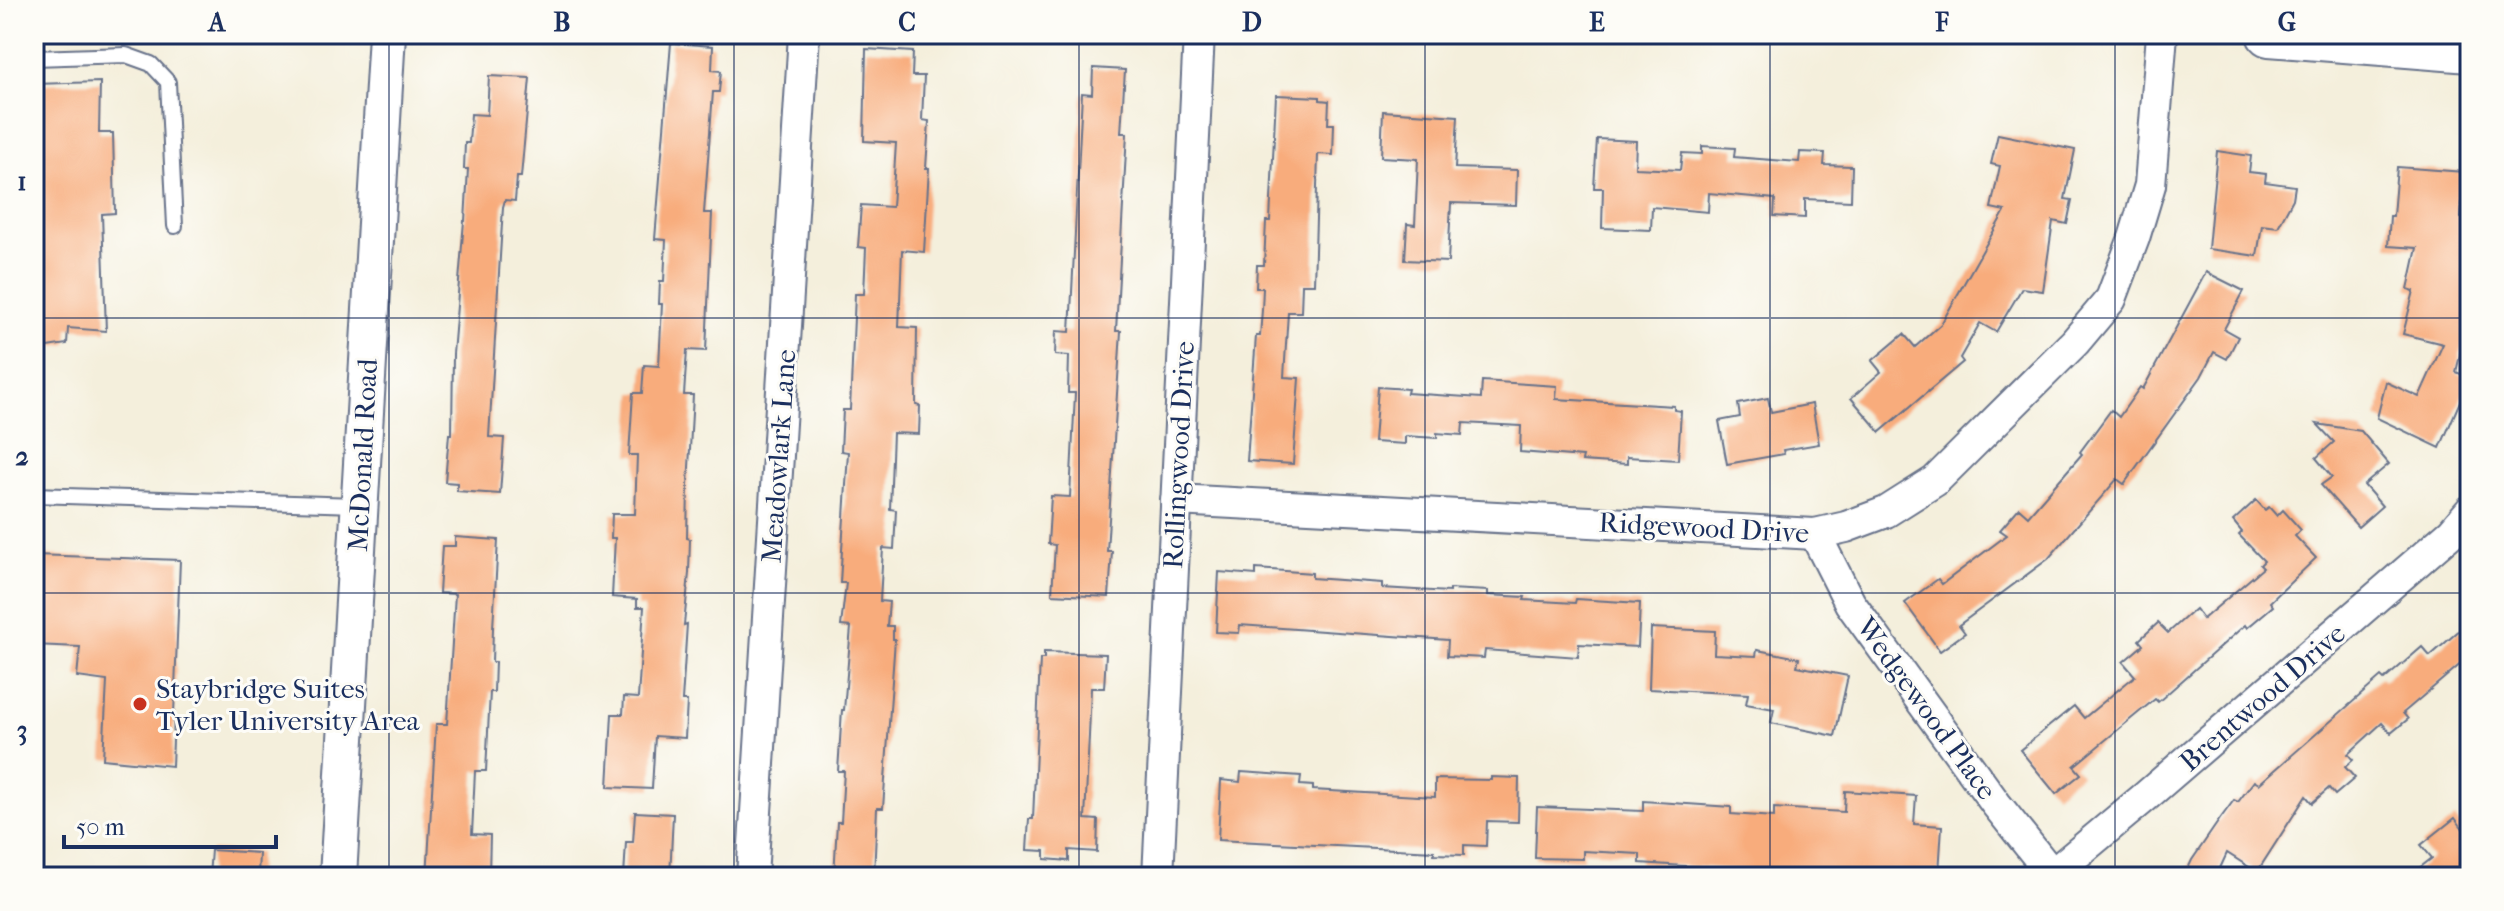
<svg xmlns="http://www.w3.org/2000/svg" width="2504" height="911" viewBox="0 0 2504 911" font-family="'IM FELL French Canon',serif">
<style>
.building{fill:#f8ac7c}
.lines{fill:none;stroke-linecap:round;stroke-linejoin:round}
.service-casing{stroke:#67728a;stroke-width:18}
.minor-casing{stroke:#67728a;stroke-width:34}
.tertiary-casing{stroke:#67728a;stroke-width:40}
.trunk-casing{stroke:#67728a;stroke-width:48}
.service{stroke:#fff;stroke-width:14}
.minor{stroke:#fff;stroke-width:30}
.tertiary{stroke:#fff;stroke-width:36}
.trunk{stroke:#fff;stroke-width:44}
.grid{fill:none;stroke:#1b2f5e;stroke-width:2;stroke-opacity:0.55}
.poi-dot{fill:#c8321e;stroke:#fdfcf7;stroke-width:3}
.labels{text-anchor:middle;stroke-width:6;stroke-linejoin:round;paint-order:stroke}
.street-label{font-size:28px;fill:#1b2f5e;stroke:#fdfcf7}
.poi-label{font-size:28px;fill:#1b2f5e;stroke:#fdfcf7;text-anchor:start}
.neatline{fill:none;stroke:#1b2f5e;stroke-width:3}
.grid-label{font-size:26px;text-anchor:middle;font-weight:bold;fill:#1b2f5e}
</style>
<rect width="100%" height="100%" fill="#fdfcf7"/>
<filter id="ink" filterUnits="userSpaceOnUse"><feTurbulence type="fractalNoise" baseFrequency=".0125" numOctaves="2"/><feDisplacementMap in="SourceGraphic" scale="16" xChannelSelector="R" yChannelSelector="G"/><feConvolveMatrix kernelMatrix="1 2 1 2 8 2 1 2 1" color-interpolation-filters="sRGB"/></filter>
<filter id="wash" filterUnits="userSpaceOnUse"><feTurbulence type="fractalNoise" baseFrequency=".006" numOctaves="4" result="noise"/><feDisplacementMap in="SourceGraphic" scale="32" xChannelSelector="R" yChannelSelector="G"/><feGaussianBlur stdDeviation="1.8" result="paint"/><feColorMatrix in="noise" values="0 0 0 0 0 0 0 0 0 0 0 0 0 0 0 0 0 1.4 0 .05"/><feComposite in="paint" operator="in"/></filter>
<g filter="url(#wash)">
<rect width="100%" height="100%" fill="#f4efdc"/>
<g id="blocks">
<g class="building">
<path d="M671,43L713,46L712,70L721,71L719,92H713L704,213H712L706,351L687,350L684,395H693L688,485L687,538L690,539L689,573L684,625L687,624L682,701H687L685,738L655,736L652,789L608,787L612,714H623L624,697L638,698L644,607H637V599L612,597L615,538H611L612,514H635L637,455H629L633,393H642L644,365L659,366L662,304H659L660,281H664L666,240L655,239Z"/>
<path d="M866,49L913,52L912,76H924L922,120L929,121L926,168H929L924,252L902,250L899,327L917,328L916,405L920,406L919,434L893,433L890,509L896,510L894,549L883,548L880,601L889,602L887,626H893V639H895L883,808H877L874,877H834L837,822H841L844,771H838L842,710H844L851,627L841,626L846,583H840L848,452L841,451L843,410H850L855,294H864L866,248L858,247L861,205L892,207L896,143L864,141Z"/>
<path d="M1093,68L1125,70L1121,133H1127L1116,331H1121L1107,551H1112L1109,597L1052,594L1055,545L1048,544L1051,496L1070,497L1075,393H1068L1069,356L1055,355L1056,331L1070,332L1082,93L1092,94Z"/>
<path d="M489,76L530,78L521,177H517L515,201L505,200L503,207L489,437L504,438L500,494L457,491V483L445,482L449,434H452L453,354L464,221H465L468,169H464L465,143H469L471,114L487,115Z"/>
<path d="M100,82L99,133H113L115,213L102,214L106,331L68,328L67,344L34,349V84Z"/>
<path d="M1276,95L1320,97V100L1329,101L1328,124H1334L1333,155L1318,154L1314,284H1302L1301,312H1288L1284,377L1299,378L1293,464L1247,461L1256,336H1260L1262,310L1263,288H1256L1257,265H1264L1266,221H1270Z"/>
<path d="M1383,111L1458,116L1455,168L1517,170L1516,205L1451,203L1448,262L1405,260L1407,224L1415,225L1418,159L1381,157Z"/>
<path d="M1998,134L2075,150L2065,199L2072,200L2067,224L2053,221L2043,291L2022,288L1996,332L1980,323L1960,358L1963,362L1880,432L1851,398L1881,372L1872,361L1904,334L1915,347L1941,324L2005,211L1991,208L2000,166L1991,164Z"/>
<path d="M1597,139L1636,141L1635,168L1680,170L1682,153L1702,154V146L1735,148L1734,157L1799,162L1800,152L1825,153L1824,165L1852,166L1851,201L1805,199V218L1774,216L1775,199L1709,193L1708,212L1652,207L1651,230L1602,228L1603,188H1594Z"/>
<path d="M2217,151L2251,156L2249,172L2266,174L2265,182L2295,186L2293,199L2278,227L2262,225L2257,256L2208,249Z"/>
<path d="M2397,167L2464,172L2461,218L2468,219L2465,264L2470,266V314L2456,372L2470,378L2440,448L2377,418L2386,382L2419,397L2443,344L2403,334L2414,291L2408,289L2417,248L2388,246L2390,216H2393Z"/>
<path d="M2206,272L2244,291L2224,329L2238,337L2227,359L2214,352L2201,377L2124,484L2117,479L2048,559L1959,625L1965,633L1940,651L1905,603L1938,579L1942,584L2007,535L2000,530L2019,508L2028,516L2082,454L2080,452L2111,410L2119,417L2140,387L2143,389Z"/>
<path d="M1482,381L1557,386L1556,399L1674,406V410L1681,411L1678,460L1627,457V464L1582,461L1583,457L1520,452L1521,426L1463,423L1462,435L1437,433V438L1405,436V444L1374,442L1378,387L1408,389L1407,393L1481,398Z"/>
<path d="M1768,398L1771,412L1812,404L1819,444L1783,450L1784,454L1727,464L1719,421L1740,417L1738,404Z"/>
<path d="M2317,424L2361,431L2389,464L2364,485L2382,506L2358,527L2321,485L2332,477L2316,458L2334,442Z"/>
<path d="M2256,500L2265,510L2269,507L2277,516L2283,510L2301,530L2295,536L2316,558L2270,602L2273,606L2247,628L2245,625L2158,702L2155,699L2074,766L2081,774L2056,794L2020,750L2074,706L2084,718L2135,676L2123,662L2143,645L2139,640L2158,623L2168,633L2195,609L2203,619L2263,568L2260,565L2264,561L2239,535L2242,532L2233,521Z"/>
<path d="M455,537L498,540L493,628L492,662H495L494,692H490L486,771H475L472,834L490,835L489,875L466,874V877H427L436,724H447L455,594L439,593L442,546H455Z"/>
<path d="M34,555L180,560L172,766L103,759L107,681L77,677L80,647L34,645Z"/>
<path d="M1256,569L1312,573V578L1382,583V588L1449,592V589L1488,591V595L1525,597L1524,600L1575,603L1576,599L1640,603L1638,647L1579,644L1578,657L1485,650L1484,658L1447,656L1448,640L1240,625L1239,633L1216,632L1219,572L1256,575Z"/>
<path d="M2470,621V656L2403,713L2408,719L2391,733L2382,723L2348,754L2353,760L2345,767L2355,778L2335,795L2329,788L2312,803L2306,796L2257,872L2227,853L2216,877H2184L2192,860L2220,819L2234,800L2238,802L2254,781L2259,784L2381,677L2384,680L2422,647L2430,656Z"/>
<path d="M1651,628L1715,631L1714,654L1756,656L1757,650L1799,658L1797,666L1848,676L1835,736L1771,723L1774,709L1746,704L1748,694L1649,689Z"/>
<path d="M1044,652L1106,654L1104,688H1091L1089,736L1085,819L1098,820L1097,852L1069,850V861L1045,859V851L1027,850L1029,819H1033L1040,659H1044Z"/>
<path d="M1241,772L1301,776L1300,785L1313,786V790L1435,797V779L1491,780V777L1519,778L1518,822L1487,821L1486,846L1464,845V855L1434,854V851L1218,840L1221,780L1240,782Z"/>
<path d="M1845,791L1916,796L1914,824L1942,826L1939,873L1884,870V876L1745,870L1640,863V854L1583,851V859L1535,858L1537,807L1643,811V801L1731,807V814L1774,817V808L1844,812Z"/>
<path d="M635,812L673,814L670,877H624L626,842H633Z"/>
<path d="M2455,818L2470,838V877H2408L2432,858L2421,845Z"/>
<path d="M211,850L259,853L258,877H209Z"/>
</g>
</g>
</g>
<g filter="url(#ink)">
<use href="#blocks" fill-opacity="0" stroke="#67728a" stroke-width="2"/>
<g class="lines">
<defs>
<g id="service">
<path d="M34,58L126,55L151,64L168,82L175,226"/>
<path d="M34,495L357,505"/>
</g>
<g id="minor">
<path d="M1176,500L1815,534L1846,527L1886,512L1935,481L2075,342L2111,299L2134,238L2150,185L2162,34"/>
<path d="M1815,534L1850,603L1996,804L2051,873"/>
<path d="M752,877L804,34"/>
<path d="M1158,877L1199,34"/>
<path d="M2049,877L2145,797L2452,532L2470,511"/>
</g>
<path id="tertiary" d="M338,877L387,34"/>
<path id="trunk" d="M2269,34L2470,50"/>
</defs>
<use href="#service" class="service-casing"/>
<use href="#minor" class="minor-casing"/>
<use href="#tertiary" class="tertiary-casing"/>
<use href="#trunk" class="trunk-casing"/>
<use href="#service" class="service"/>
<use href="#minor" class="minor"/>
<use href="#tertiary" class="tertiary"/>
<use href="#trunk" class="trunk"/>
</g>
</g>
<path class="grid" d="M389,34V877M734,34V877M1079,34V877M1425,34V877M1770,34V877M2115,34V877M34,318H2470M34,593H2470"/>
<circle class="poi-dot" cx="140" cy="704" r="8"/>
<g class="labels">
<g class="street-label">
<text transform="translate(362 455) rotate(-87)" y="10">McDonald Road</text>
<text transform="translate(1178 455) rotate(-87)" y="10">Rollingwood Drive</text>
<text transform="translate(778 456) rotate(-86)" y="10">Meadowlark Lane</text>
<text transform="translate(1704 527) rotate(3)" y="10">Ridgewood Drive</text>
<text transform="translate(2262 697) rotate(-41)" y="10">Brentwood Drive</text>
<text transform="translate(1927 708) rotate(54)" y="10">Wedgewood Place</text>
</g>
<g class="poi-label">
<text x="156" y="698">Staybridge Suites<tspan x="156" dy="32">Tyler University Area</tspan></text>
</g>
</g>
<rect width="2504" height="911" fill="none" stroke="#fdfcf7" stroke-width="88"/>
<path d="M64 835v12h212v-12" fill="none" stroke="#1b2f5e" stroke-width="4"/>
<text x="76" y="835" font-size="24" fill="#1b2f5e" stroke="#fdfcf7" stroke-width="6" paint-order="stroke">50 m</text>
<rect x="44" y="44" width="2416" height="823" class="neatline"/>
<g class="grid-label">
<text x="217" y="31">A</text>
<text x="562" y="31">B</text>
<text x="907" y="31">C</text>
<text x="1252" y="31">D</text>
<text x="1597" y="31">E</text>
<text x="1942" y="31">F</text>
<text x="2287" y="31">G</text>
<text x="22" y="190">1</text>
<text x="22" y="465">2</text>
<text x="22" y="739">3</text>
</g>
</svg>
